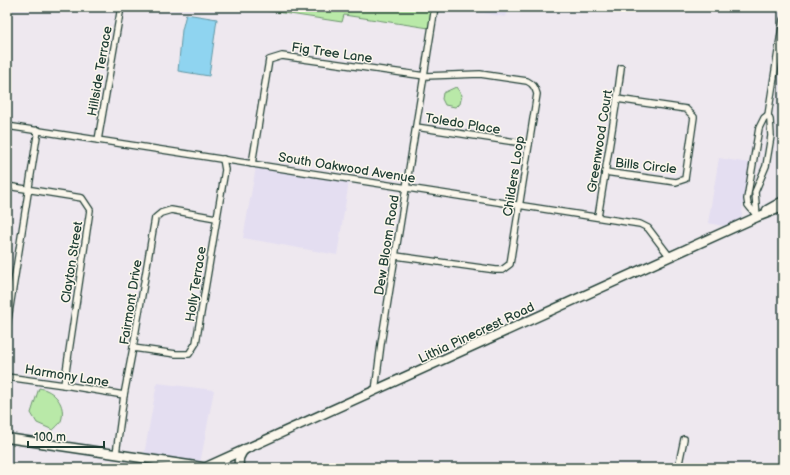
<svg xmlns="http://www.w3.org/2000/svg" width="790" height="475" viewBox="0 0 790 475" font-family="'Balsamiq Sans',sans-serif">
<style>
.built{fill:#e4def1}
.green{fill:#b9e9a8;stroke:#6c936e}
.water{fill:#8fd4f0;stroke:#6298a5}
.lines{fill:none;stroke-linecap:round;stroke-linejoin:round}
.street-casing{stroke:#1f3d34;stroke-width:8}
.secondary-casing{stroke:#1f3d34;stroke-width:11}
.street{stroke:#fbf7ec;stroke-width:5.5}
.secondary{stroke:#fbf7ec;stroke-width:8}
.labels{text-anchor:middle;stroke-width:3;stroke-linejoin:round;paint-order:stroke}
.street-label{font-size:13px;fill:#1f3d34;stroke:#fbf7ec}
</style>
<rect width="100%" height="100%" fill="#eee8ef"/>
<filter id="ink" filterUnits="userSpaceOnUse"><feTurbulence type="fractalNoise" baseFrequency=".025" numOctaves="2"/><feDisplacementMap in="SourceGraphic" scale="8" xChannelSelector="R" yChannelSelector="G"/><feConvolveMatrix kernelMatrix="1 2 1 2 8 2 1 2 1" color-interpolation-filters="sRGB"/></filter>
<g filter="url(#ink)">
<g class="built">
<path d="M449,7H507L506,17Z"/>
<path d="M719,158L749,163L741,221L728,227L708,223Z"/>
<path d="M256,167L349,182L337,255L243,238Z"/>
<path d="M157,383L214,390L200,464L144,455Z"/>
</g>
<g class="green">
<path d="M244,7H432L429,28L344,15L342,22Z"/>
<path d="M456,87L462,95L460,104L455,107L445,105L442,99L443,93Z"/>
<path d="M39,388C54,390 67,405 61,421C60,424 55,428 53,430L37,423L31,413Z"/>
</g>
<path class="water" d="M186,14L217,19L209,76L178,71L182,30Z"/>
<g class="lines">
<defs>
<g id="street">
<path d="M7,126L640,224L648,228L670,257"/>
<path d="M416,127L529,144"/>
<path d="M98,140L121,7"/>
<path d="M252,164L269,60L282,56L425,76L480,74L527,81C533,84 535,87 537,94L510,264L502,270H496L396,256"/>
<path d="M605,172L676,182L685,179L694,117L686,109L617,99"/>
<path d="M7,186L82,198L90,210L64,385"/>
<path d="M757,216L748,205L747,199L759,128L764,118L768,115"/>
<path d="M598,217L617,99L621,68"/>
<path d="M757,217L755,192L766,166L771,136L770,120L768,115L783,20"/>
<path d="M7,326L38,130"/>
<path d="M133,348L176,354H189L196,343L225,170L223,159"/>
<path d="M7,377L64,385L124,395"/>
<path d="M375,391L381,344L435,7"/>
<path d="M116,454L124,395L133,348L155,218L161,213L171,210L216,218"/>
<path d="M678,468L684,439"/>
</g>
<g id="secondary">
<path d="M767,210L783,201"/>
<path d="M7,438L209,468"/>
<path d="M204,468L757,217L783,207"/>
<path d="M240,468C237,461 240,454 245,449"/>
</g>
</defs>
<use href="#street" class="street-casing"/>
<use href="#secondary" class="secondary-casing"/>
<use href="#street" class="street"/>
<use href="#secondary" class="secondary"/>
</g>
</g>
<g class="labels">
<g class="street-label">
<text transform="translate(332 52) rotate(8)" y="5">Fig Tree Lane</text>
<text transform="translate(99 71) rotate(-80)" y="5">Hillside Terrace</text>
<text transform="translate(463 123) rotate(9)" y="5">Toledo Place</text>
<text transform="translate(599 141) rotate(-81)" y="5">Greenwood Court</text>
<text transform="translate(646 165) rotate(6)" y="5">Bills Circle</text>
<text transform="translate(347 167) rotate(9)" y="5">South Oakwood Avenue</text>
<text transform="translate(513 176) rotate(-81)" y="5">Childers Loop</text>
<text transform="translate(386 245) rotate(-81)" y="5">Dew Bloom Road</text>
<text transform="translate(71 262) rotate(-81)" y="5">Clayton Street</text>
<text transform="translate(195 284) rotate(-81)" y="5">Holly Terrace</text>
<text transform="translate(130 302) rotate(-81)" y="5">Fairmont Drive</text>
<text transform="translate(476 332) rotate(-25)" y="5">Lithia Pinecrest Road</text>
<text transform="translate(67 375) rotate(9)" y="5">Harmony Lane</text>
</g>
</g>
<rect width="790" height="475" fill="none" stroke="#fbf7ec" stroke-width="24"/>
<rect x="12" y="12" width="766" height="451" fill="none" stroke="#1f3d34" stroke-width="1.5" filter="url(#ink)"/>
<path d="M28 441v6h76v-6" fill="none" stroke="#1f3d34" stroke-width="2"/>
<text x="34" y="441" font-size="12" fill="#1f3d34" stroke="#fbf7ec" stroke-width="3" paint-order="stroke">100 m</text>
</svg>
